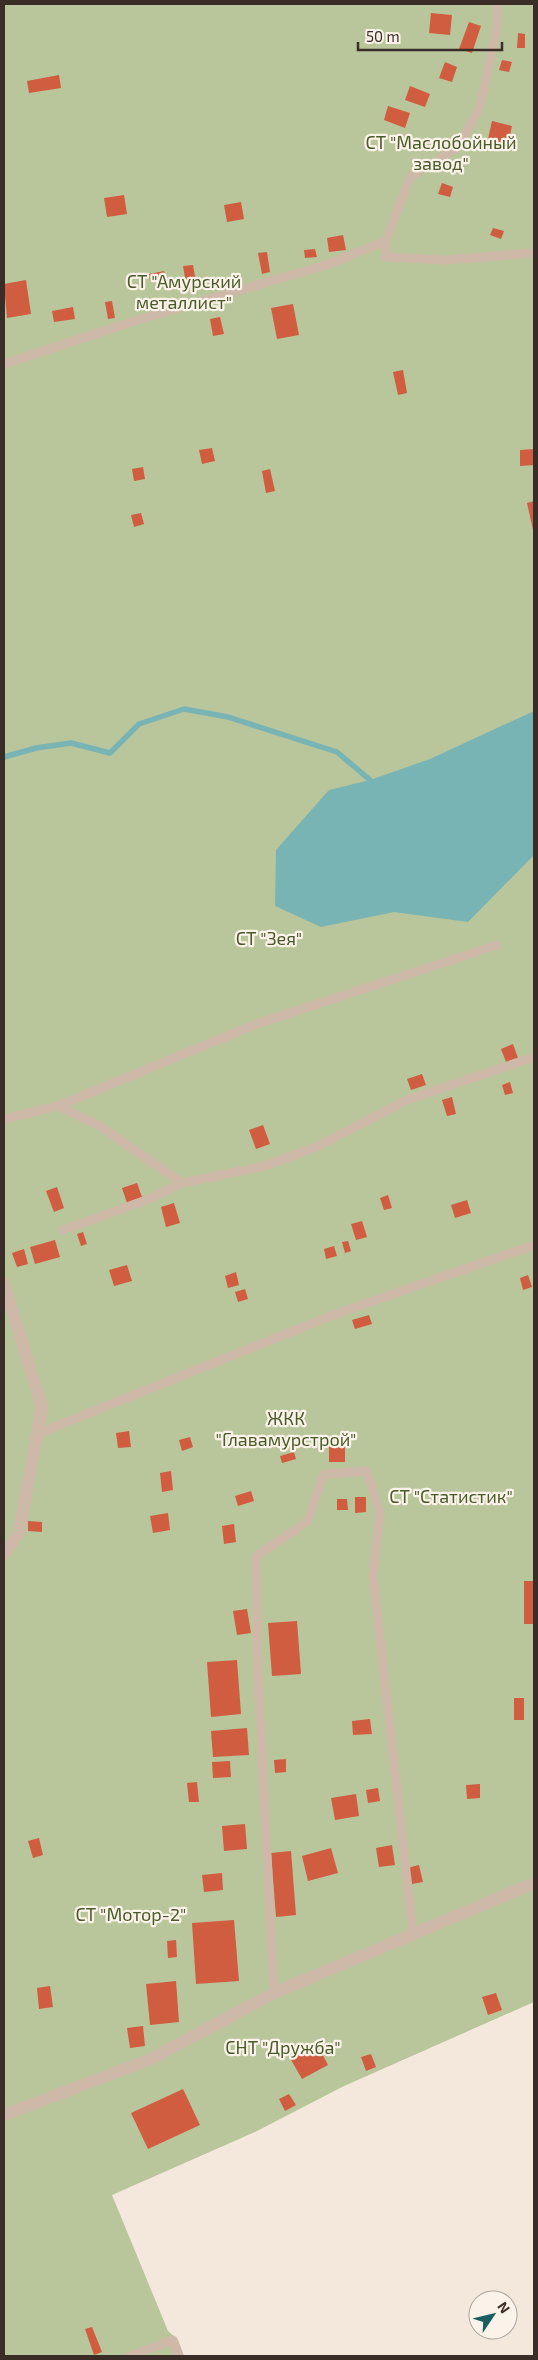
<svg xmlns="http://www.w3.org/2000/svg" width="538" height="2360" viewBox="0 0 538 2360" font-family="'Exo 2',sans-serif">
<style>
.green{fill:#b9c59b}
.water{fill:#79b4b4}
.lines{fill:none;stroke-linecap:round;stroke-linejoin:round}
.stream{stroke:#79b4b4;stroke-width:5.5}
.building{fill:#d05d3f}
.service{stroke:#ceb8a7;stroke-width:9}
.minor{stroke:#ceb8a7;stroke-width:12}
.labels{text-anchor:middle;stroke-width:4.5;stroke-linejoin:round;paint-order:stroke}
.park-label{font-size:18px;fill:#4a5b2a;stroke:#fbf3ea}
</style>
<rect width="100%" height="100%" fill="#f4e8dd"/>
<path class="green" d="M4,4H534V2002L344,2086L257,2131L112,2195L168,2331L178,2340L184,2356H4Z"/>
<path class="water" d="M534,711V855L468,922L394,912L321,927L275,906L276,850L329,790L370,780L430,759Z"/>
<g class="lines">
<path class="stream" d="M4,757L36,748L71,743L110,753L139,724L184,709L228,717L337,752L370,780"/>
</g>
<g class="building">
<path d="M431,13L452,15L450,35L429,33Z"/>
<path d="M469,22L481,26L472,53L459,49Z"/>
<path d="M518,33L525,34V48H517Z"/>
<path d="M502,60L512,62L509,72L499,70Z"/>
<path d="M445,62L457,67L452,82L439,78Z"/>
<path d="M59,75L61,88L29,93L27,81Z"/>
<path d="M410,86L430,94L425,107L405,100Z"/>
<path d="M388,106L410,113L405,128L384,120Z"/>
<path d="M492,121L512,126L508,144L488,139Z"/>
<path d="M442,183L453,187L450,197L438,194Z"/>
<path d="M124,195L127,214L107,217L104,198Z"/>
<path d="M241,202L244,219L227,222L224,205Z"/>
<path d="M493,228L504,231L501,239L490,235Z"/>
<path d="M343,235L346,250L329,252L327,238Z"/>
<path d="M315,249L317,257L305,258L304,250Z"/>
<path d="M267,252L270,272L262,274L258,253Z"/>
<path d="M193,265L196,282L186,283L183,266Z"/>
<path d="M164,271L166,278L150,281L149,274Z"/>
<path d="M26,280L31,314L7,318L4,284Z"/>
<path d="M112,301L115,318L108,319L105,302Z"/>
<path d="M293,304L299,335L277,339L271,308Z"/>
<path d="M73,307L75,319L54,322L52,311Z"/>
<path d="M220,317L224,334L213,336L210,319Z"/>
<path d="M403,370L407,393L398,395L393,372Z"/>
<path d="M212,448L215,461L202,464L199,450Z"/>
<path d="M534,449V465L520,466V450Z"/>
<path d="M143,467L145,479L134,481L132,469Z"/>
<path d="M270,469L275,491L266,493L262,471Z"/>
<path d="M534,501V530H533L527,503Z"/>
<path d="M141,513L144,524L134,527L131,515Z"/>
<path d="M513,1044L518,1058L506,1062L501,1049Z"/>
<path d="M422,1074L426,1085L411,1090L407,1079Z"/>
<path d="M510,1082L513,1093L505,1095L502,1085Z"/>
<path d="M452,1097L456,1114L447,1116L442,1100Z"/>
<path d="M263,1125L270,1144L256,1149L249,1130Z"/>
<path d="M137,1183L142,1197L127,1203L122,1188Z"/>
<path d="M57,1187L64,1208L54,1212L46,1191Z"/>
<path d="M388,1195L392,1208L384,1210L380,1198Z"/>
<path d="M467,1200L471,1213L455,1218L451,1205Z"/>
<path d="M174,1203L180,1223L166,1227L161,1207Z"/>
<path d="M362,1221L367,1237L356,1240L351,1224Z"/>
<path d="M83,1232L87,1244L81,1246L77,1234Z"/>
<path d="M55,1240L60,1257L35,1264L30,1247Z"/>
<path d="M348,1241L351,1251L345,1253L342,1242Z"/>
<path d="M334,1246L337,1256L326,1259L324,1249Z"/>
<path d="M24,1249L28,1264L17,1267L12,1253Z"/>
<path d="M127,1265L132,1281L114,1286L109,1270Z"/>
<path d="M236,1272L239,1285L228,1288L225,1276Z"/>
<path d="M528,1275L532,1287L523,1290L520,1278Z"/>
<path d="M245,1289L248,1299L238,1302L235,1292Z"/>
<path d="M369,1315L372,1324L355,1329L352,1320Z"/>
<path d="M129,1431L131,1447L118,1448L116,1433Z"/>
<path d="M190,1437L193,1447L182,1451L179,1440Z"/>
<rect x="329" y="1445" width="16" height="17"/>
<path d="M294,1452L296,1459L282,1463L280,1456Z"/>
<path d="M171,1471L173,1490L162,1492L160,1473Z"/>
<path d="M251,1491L254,1501L238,1506L235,1496Z"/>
<path d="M355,1497H366V1512L355,1513Z"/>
<path d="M337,1499H347L348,1510H337Z"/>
<path d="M168,1513L170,1530L153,1533L150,1516Z"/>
<path d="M28,1521L42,1522V1532L28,1531Z"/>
<path d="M234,1524L236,1542L224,1544L222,1526Z"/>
<rect x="524" y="1581" width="10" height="43"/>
<path d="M247,1609L251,1633L237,1635L233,1611Z"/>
<path d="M297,1621L301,1674L272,1676L268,1623Z"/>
<path d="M237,1660L241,1714L211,1717L207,1662Z"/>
<rect x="514" y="1698" width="10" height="22"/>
<path d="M370,1719L372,1734L353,1735L352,1721Z"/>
<path d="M247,1728L249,1755L213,1757L211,1731Z"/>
<path d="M286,1759V1772L275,1773L274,1760Z"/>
<path d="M230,1761L231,1777L213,1778L212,1762Z"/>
<path d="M197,1782L199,1802H189L187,1783Z"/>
<path d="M480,1784V1798L467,1799L466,1785Z"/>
<path d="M378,1788L380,1801L368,1803L366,1790Z"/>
<path d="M356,1794L359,1816L335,1820L331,1798Z"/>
<path d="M245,1824L247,1849L224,1851L222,1826Z"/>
<path d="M39,1838L43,1855L33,1858L28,1841Z"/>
<path d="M392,1845L395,1865L379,1867L376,1848Z"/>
<path d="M331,1848L338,1873L308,1881L302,1856Z"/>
<path d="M291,1851L296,1915L276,1917L271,1853Z"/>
<path d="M419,1865L423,1882L412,1884L407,1868Z"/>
<path d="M222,1873L223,1890L204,1892L202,1875Z"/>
<path d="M234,1920L239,1981L196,1984L192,1923Z"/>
<path d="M176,1940L177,1957L168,1958L167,1941Z"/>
<path d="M176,1981L179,2022L150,2025L146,1984Z"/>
<path d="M50,1986L53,2007L39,2009L37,1988Z"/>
<path d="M496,1993L502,2010L488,2015L482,1997Z"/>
<path d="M143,2026L145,2046L130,2048L127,2028Z"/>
<path d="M317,2044L328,2065L302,2079L290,2058Z"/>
<path d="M371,2054L376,2067L366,2071L361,2057Z"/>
<path d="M183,2089L200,2125L148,2149L131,2113Z"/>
<path d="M289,2094L296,2105L285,2111L279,2099Z"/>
<path d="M92,2327L102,2352L94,2355L85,2329Z"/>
</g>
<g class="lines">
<g class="service">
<path d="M386,241V257L445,260L534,253"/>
<path d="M4,364L141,319L326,265L386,241L410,177L458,147L480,107L497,26L498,4"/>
<path d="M58,1106L254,1025L497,945"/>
<path d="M4,1119L58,1106L100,1126L182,1183L265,1166L316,1147L407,1100L534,1057"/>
<path d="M63,1230L149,1199L182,1183"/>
<path d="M37,1434L333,1315L534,1245"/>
<path d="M274,1993L258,1676L256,1556L307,1522L324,1474L367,1471L380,1513L373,1575L413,1933"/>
<path d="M130,2356L173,2340L179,2356"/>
</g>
<g class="minor">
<path d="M4,1283L42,1407L19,1533L4,1554"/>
<path d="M4,2115L151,2059L274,1993L534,1883"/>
</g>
</g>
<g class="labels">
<g class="park-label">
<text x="441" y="149">СТ "Маслобойный<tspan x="441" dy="21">завод"</tspan></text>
<text x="184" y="288">СТ "Амурский<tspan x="184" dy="21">металлист"</tspan></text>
<text x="269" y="945">СТ "Зея"</text>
<text x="286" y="1425">ЖКК<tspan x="286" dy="21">"Главамурстрой"</tspan></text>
<text x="451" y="1503">СТ "Статистик"</text>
<text x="131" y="1921">СТ "Мотор-2"</text>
<text x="283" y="2054">СНТ "Дружба"</text>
</g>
</g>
<rect width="538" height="2360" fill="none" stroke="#3a2d28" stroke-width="10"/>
<g transform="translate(493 2315) rotate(55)"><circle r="24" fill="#fbf3ea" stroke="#aea49c"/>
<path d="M0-4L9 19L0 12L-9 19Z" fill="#1a5e60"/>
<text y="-8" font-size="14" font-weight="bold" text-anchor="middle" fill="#3a2d28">N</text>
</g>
<path d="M358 42v8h144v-8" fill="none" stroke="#3a2d28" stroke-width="2.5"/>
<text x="366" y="42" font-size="15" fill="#3a2d28" stroke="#fbf3ea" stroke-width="4" paint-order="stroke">50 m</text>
</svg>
